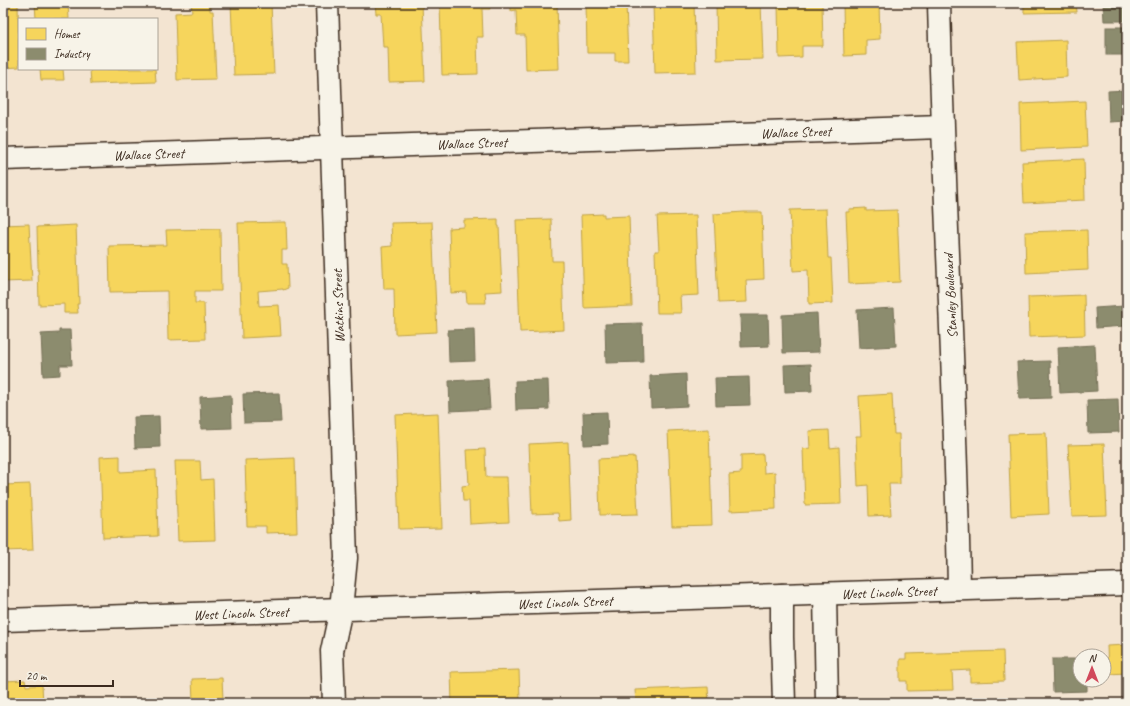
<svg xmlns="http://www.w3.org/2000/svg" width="1130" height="706" viewBox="0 0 1130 706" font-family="Caveat,sans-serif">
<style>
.homes{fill:#f6d55c;stroke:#bea249}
.industry{fill:#8c8c6e;stroke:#746f56}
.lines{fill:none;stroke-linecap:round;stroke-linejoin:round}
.minor-casing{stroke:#3b2a1e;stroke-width:25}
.minor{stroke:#f7f3e8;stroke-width:22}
.labels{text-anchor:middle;stroke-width:4;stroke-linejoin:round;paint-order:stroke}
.street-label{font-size:14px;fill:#3b2a1e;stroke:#f7f3e8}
</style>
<rect width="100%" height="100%" fill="#f3e4d1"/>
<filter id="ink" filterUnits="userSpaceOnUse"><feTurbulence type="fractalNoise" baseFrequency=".025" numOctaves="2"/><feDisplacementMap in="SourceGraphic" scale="8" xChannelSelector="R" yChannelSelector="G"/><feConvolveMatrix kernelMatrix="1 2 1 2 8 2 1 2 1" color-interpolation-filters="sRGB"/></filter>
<g filter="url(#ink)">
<g class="homes">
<path d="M3,3H18L19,67L3,68Z"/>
<path d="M35,3H68L69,19H36Z"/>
<path d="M191,3H210V11H213L216,79L177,80L175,13L192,12Z"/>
<path d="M231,3H271L274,74L234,75Z"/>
<path d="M375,3H422L425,81L389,82L388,47H383L381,14H376Z"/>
<path d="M440,3H489L490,9H482L483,37H477L478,74L442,75Z"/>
<path d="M511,3H557L559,69L526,70L525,35H517L516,10L511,11Z"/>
<path d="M586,3H626L628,61H615V53H587Z"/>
<path d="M694,3L696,72L655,73L653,4Z"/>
<path d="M716,3H761L763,59L717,60Z"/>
<path d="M778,3H822L823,46H802V57L779,58Z"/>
<path d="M843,3H879L880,39L866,40V55L844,56Z"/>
<path d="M1024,3H1076L1077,12L1024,13Z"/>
<path d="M1066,40L1067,77L1019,80L1017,42Z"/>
<path d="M40,69H63L64,80H41Z"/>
<path d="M90,69H155L156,82L91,84Z"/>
<path d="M1085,101L1087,147L1021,150L1020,104Z"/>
<path d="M1084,159L1085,200L1024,203L1022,162Z"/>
<path d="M866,208V211L897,210L900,282L849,284L846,212H849V209Z"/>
<path d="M826,209L828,258H831L833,303L809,304L808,270L793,271L790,210Z"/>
<path d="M744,212H762L764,279L746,280L747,302L718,303L714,214Z"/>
<path d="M604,214V217L629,216L632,306L584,308L581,215Z"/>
<path d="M696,215L699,295L680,296L681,313H657L655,251H659L657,216Z"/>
<path d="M498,219V226H499L502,291L485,292L486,303H467L466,292L451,293L449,228L464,227V220Z"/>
<path d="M551,219L552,261H562L564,330L520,332L516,220Z"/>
<path d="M286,222L287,250H282V264H287L288,288L283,290V289L258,291L259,306L279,305L281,336L242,338L238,223Z"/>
<path d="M432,222L437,332L395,334L394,289H384L382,247L392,246L391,223Z"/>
<path d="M29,224L32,281L3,282V225Z"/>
<path d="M76,225L79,304H77L78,313H64V304L39,305L37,227Z"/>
<path d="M220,229L221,291H195V303H204L205,339L168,340L167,291L110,292L109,246L167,245L166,230Z"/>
<path d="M1087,230L1088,270L1026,273L1025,232Z"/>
<path d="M1084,295L1085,335L1029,337L1028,297Z"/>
<path d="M892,394L894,434H899L900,484H889L891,515L869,516L868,485L858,486L856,436H861L859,396Z"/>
<path d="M438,413L442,528L399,529L395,415Z"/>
<path d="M709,429L712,525L672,526L668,431Z"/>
<path d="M829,430L830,448L839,447L841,504L805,505L803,449L810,448L809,431Z"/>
<path d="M1046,433L1049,514L1011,516L1008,434Z"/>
<path d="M568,442L571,520L559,521L558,513L532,514L529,444Z"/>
<path d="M1104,444L1107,515L1072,516L1068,445Z"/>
<path d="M485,449L486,477H507L509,522L470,524L469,501H463L462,486L469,485L467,450Z"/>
<path d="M763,454L764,473L775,472L776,509L730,511L729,474L741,473V455Z"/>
<path d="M120,456V472L156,470L158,536L103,538L100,457Z"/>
<path d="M635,457L638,514L600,515L598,459Z"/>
<path d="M295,458L297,532L266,533V526H247L245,460Z"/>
<path d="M175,461H200L201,480L213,479L215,540L178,541Z"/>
<path d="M30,484L33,550L3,551V485Z"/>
<path d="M1127,645V673L1108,674L1107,646Z"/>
<path d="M1003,651L1004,681L970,682V670L952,671L953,690L907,691V681H900V659H906V654Z"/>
<path d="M519,670L520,700H508L509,703H452L451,672Z"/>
<path d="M222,678L223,699L226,698V703H196L195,700H193L192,679Z"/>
<path d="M25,680L26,686L42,685L43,703H3V681Z"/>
<path d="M708,687L709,703H636L635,690Z"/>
</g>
<g class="industry">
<path d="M1103,3H1127V21H1104Z"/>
<rect x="1106" y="27" width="21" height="28"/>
<path d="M1127,90V121L1109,122L1108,91Z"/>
<path d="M1124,306L1125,326L1096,328L1095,308Z"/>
<path d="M894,308L896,346L859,348L857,310Z"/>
<path d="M817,313L819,352L783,353L782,315Z"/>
<path d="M740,315H768L769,346L741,347Z"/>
<path d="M642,323L643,362L606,363L605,324Z"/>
<path d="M474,329L475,361L449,362L448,330Z"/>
<path d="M59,330H70L72,365H60V375L43,376L41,334L59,333Z"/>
<path d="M1095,345L1097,391L1060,393L1058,347Z"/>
<path d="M1050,361L1051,398L1019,399L1017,362Z"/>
<path d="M811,364L812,391L785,392L784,365Z"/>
<path d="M686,374L687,406L651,408L650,376Z"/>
<path d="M749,377L750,405L716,406L715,378Z"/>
<path d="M488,379L490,409L450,411L449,381Z"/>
<path d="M548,380L549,409L516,410L515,381Z"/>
<path d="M279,393L281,422L244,423L243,394Z"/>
<path d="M231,395L232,428L201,429L200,397Z"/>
<path d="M1118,399L1119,432L1088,433L1087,400Z"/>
<path d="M1125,404H1127V431H1126Z"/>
<path d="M607,412L608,444L584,445L583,413Z"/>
<path d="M159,416L160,447L135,448L134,417Z"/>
<path d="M1052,659H1080V680H1087V691L1053,692Z"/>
</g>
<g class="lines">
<defs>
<g id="minor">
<path d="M327,3L346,558L341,609L332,651L334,703"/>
<path d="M939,3C944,199 956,394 959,589"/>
<path d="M3,159L942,127"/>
<path d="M825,594L827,703"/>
<path d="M782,595V637L784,703"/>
<path d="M3,620L1127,584"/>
</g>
</defs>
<use href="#minor" class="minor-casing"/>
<use href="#minor" class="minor"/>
</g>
</g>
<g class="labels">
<g class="street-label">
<text transform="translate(796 132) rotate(-2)" y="5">Wallace Street</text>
<text transform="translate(472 143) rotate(-2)" y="5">Wallace Street</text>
<text transform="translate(149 154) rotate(-2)" y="5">Wallace Street</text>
<text transform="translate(950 296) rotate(-93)" y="5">Stanley Boulevard</text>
<text transform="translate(338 306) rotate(-92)" y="5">Watkins Street</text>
<text transform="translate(889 592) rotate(-2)" y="5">West Lincoln Street</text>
<text transform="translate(565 602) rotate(-2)" y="5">West Lincoln Street</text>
<text transform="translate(241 613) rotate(-2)" y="5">West Lincoln Street</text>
</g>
</g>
<rect width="1130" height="706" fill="none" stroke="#f7f3e8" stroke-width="16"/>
<rect x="8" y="8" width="1114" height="690" fill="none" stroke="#3b2a1e" stroke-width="1.5" filter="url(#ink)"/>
<rect x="18" y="18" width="140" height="52" fill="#f7f3e8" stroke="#aca397"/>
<rect x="26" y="28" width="20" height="12" fill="#f6d55c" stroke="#aca397"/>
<text x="54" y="38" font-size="12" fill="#3b2a1e">Homes</text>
<rect x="26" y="48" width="20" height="12" fill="#8c8c6e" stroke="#aca397"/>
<text x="54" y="58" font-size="12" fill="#3b2a1e">Industry</text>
<g transform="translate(1092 668)"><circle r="19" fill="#f7f3e8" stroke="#aca397"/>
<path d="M0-3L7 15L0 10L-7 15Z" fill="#d1495b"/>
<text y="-6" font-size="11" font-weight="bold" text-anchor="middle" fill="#3b2a1e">N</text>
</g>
<path d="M20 680v6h93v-6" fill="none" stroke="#3b2a1e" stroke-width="2"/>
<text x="26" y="680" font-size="12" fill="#3b2a1e" stroke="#f7f3e8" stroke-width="3" paint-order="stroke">20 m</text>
</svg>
